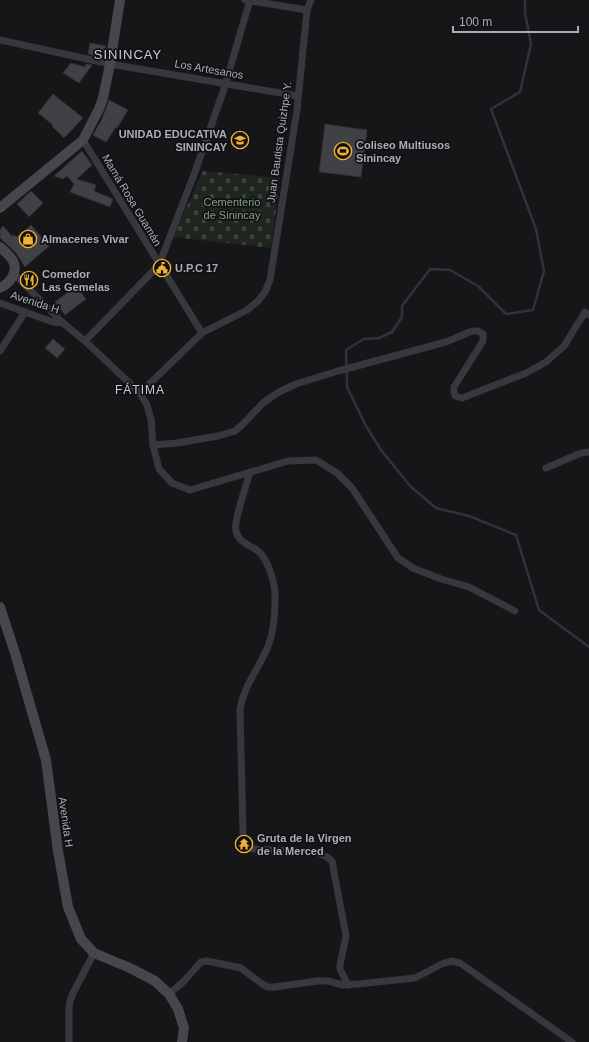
<svg xmlns="http://www.w3.org/2000/svg" width="589" height="1042" viewBox="0 0 589 1042" font-family="Helvetica,sans-serif">
<style>
.cemetery{fill:url(#cemetery-stones)}
.lines{fill:none;stroke-linecap:round;stroke-linejoin:round}
.stream{stroke:#2c353c;stroke-width:2.5}
.building{fill:#404145;stroke:#303034}
.street{stroke:#37383d;stroke-width:7}
.secondary{stroke:#45474d;stroke-width:10}
.labels{text-anchor:middle;stroke-width:3.5;stroke-linejoin:round;paint-order:stroke}
.street-label{font-size:11px;fill:#a8adb8;stroke:#111113}
.poi-label{font-size:11px;font-weight:bold;fill:#a8adb8;stroke:#111113;text-anchor:start}
.park-label{font-size:11px;fill:#7fa381;stroke:#111113}
.neighbourhood-label{font-size:12px;letter-spacing:1px;fill:#c9ccd4;stroke:#111113}
.quarter-label{font-size:13px;letter-spacing:1px;fill:#c9ccd4;stroke:#111113}
</style>
<defs>
<pattern id="cemetery-stones" width="16" height="16" patternUnits="userSpaceOnUse"><rect width="16" height="16" fill="#1e261f"/><path d="M2 7V4a2 2 0 0 1 4 0v3zM10 15v-3a2 2 0 0 1 4 0v3z" fill="#3c433d"/></pattern>
</defs>
<rect width="100%" height="100%" fill="#161618"/>
<path class="cemetery" d="M203,171L280,178L271,248L173,237Z"/>
<g class="lines">
<path class="stream" d="M525,0V13L531,44L520,92L491,109L536,229L544,271L533,310L506,314L478,286L450,270L430,269L402,306V317L392,332L379,338L364,339L346,350L347,387L366,426L381,450L411,487L436,508L469,516L516,535L539,610L589,647"/>
</g>
<g class="building">
<path d="M90,43L106,46L104,58L88,54Z"/>
<path d="M71,63L85,67L86,64L92,65L79,83L63,73Z"/>
<path d="M53,94L83,118L64,138L52,126L53,125L38,113Z"/>
<path d="M109,100L128,110L117,128L116,127L106,142L93,135L102,119Z"/>
<path d="M325,124L367,130L361,177L319,172Z"/>
<path d="M82,151L92,165L77,179L96,185L94,191L113,199L110,207L70,192L74,184L67,176L63,179L54,176Z"/>
<path d="M31,191L43,203L29,217L17,204Z"/>
<path d="M31,225L49,246L25,267L16,253L0,238V230L3,226L12,236L14,235L17,237Z"/>
<path d="M76,286L86,299L65,315L55,302Z"/>
<path d="M53,339L65,349L57,358L45,348Z"/>
</g>
<g class="lines">
<g class="street">
<path d="M245,0L307,10"/>
<path d="M0,40L110,64L298,96"/>
<path d="M83,140L202,333"/>
<path d="M14,274L63,323L85,341L140,393L147,405L151,419L153,445L177,443L218,436L235,431L242,425L264,402L279,392L296,384L338,371L446,342L472,331H478L483,334V341L454,387V392L455,396L462,398L526,373L546,362L564,346L585,312L589,315"/>
<path d="M0,303L53,322L63,323"/>
<path d="M85,341L159,265L195,172L224,89L250,0"/>
<path d="M0,351L25,312"/>
<path d="M140,393L202,333L247,310L258,301L265,292L270,280L297,110L307,10L311,0"/>
<path d="M153,445L159,469L172,483L190,490L288,461L316,460L337,473L352,488L398,558L413,568L441,579L469,587L515,611"/>
<path d="M546,468L581,453L589,452"/>
<path d="M250,472C247,484 233,522 236,531C238,542 250,545 258,551C268,559 275,583 275,595C275,615 274,637 264,655C255,674 243,688 240,710L243,834L246,842L251,849L316,852L327,857L332,861L346,936L340,965V969L348,985"/>
<path d="M169,994L184,981L201,962L207,961L241,968L262,984L268,987H275L317,981H328L343,985L358,984L415,978L442,964L451,961L460,963L572,1042"/>
<path d="M69,1042V1008L70,1001L73,993L94,953"/>
</g>
<g class="secondary">
<path d="M0,208L83,140L99,109L103,98L110,64L120,0"/>
<path d="M0,247C4,251 11,256 13,261C19,272 9,284 0,288"/>
<path d="M0,607L15,653L46,760L58,851L68,907L81,939L94,953L130,968L155,981L169,994L178,1009L184,1028L182,1042"/>
</g>
</g>
<defs>
<symbol id="school-ring" viewBox="-11 -11 22 22"><circle r="9.5" fill="#111113" stroke="#f2b134" stroke-width="1.5"/><path d="M0-5L7-2L0 1L-7-2ZM-4 1L0 2.5L4 1V4Q0 6-4 4Z" fill="#f2b134"/></symbol>
<symbol id="stadium-ring" viewBox="-11 -11 22 22"><circle r="9.5" fill="#111113" stroke="#f2b134" stroke-width="1.5"/><path d="M0-5a6.5 5 0 1 0 0 10a6.5 5 0 1 0 0-10ZM-3.5-1.8h7v3.6h-7Z" fill="#f2b134"/></symbol>
<symbol id="shop-ring" viewBox="-11 -11 22 22"><circle r="9.5" fill="#111113" stroke="#f2b134" stroke-width="1.5"/><path d="M-5-2.5h2.3a2.7 3.5 0 0 1 5.4 0H5L5.5 6h-11ZM-1.5-2.5h3a1.5 2.3 0 0 0-3 0Z" fill="#f2b134"/></symbol>
<symbol id="civic-ring" viewBox="-11 -11 22 22"><circle r="9.5" fill="#111113" stroke="#f2b134" stroke-width="1.5"/><path d="M-.6-6.5H3V-4.5H.6V-3L4-1V1h2V6H-6V1h2V-1L-.6-3ZM-1.2 2.5V6h2.4V2.5Z" fill="#f2b134"/></symbol>
<symbol id="restaurant-ring" viewBox="-11 -11 22 22"><circle r="9.5" fill="#111113" stroke="#f2b134" stroke-width="1.5"/><path d="M-5-6h1v4h1v-4h1v4h1v-4h1v5L-1.5 .5V6h-2V.5L-5-1ZM5-6V6H3V1.5H1.5Q1.5-4 5-6Z" fill="#f2b134"/></symbol>
<symbol id="temple-ring" viewBox="-11 -11 22 22"><circle r="9.5" fill="#111113" stroke="#f2b134" stroke-width="1.5"/><path d="M0-6L5-2H3V0L6.5 2.5H4V6H1.5V3h-3V6H-4V2.5H-6.5L-3 0V-2H-5Z" fill="#f2b134"/></symbol>
</defs>
<g fill-rule="evenodd">
<use href="#school-ring" x="230" y="130" width="20" height="20"/>
<use href="#stadium-ring" x="333" y="141" width="20" height="20"/>
<use href="#shop-ring" x="18" y="229" width="20" height="20"/>
<use href="#civic-ring" x="152" y="258" width="20" height="20"/>
<use href="#restaurant-ring" x="19" y="270" width="20" height="20"/>
<use href="#temple-ring" x="234" y="834" width="20" height="20"/>
</g>
<g class="labels">
<g class="street-label">
<text transform="translate(209 69) rotate(10)" y="4">Los Artesanos</text>
<text transform="translate(279 142) rotate(-82)" y="4">Juan Bautista Quizhpe Y.</text>
<text transform="translate(132 200) rotate(59)" y="4">Mamá Rosa Guamán</text>
<text transform="translate(35 302) rotate(18)" y="4">Avenida H</text>
<text transform="translate(66 822) rotate(82)" y="4">Avenida H</text>
</g>
<g class="poi-label">
<text x="227" y="138" text-anchor="end">UNIDAD EDUCATIVA<tspan x="227" dy="13">SININCAY</tspan></text>
<text x="356" y="149">Coliseo Multiusos<tspan x="356" dy="13">Sinincay</tspan></text>
<text x="41" y="243">Almacenes Vivar</text>
<text x="175" y="272">U.P.C 17</text>
<text x="42" y="278">Comedor<tspan x="42" dy="13">Las Gemelas</tspan></text>
<text x="257" y="842">Gruta de la Virgen<tspan x="257" dy="13">de la Merced</tspan></text>
</g>
<g class="park-label">
<text x="232" y="206">Cementerio<tspan x="232" dy="13">de Sinincay</tspan></text>
</g>
<g class="neighbourhood-label">
<text x="140" y="394">FÁTIMA</text>
</g>
<g class="quarter-label">
<text x="128" y="59">SININCAY</text>
</g>
</g>
<path d="M453 26v6h125v-6" fill="none" stroke="#a8adb8" stroke-width="2"/>
<text x="459" y="26" font-size="12" fill="#a8adb8" stroke="#111113" stroke-width="3" paint-order="stroke">100 m</text>
</svg>
